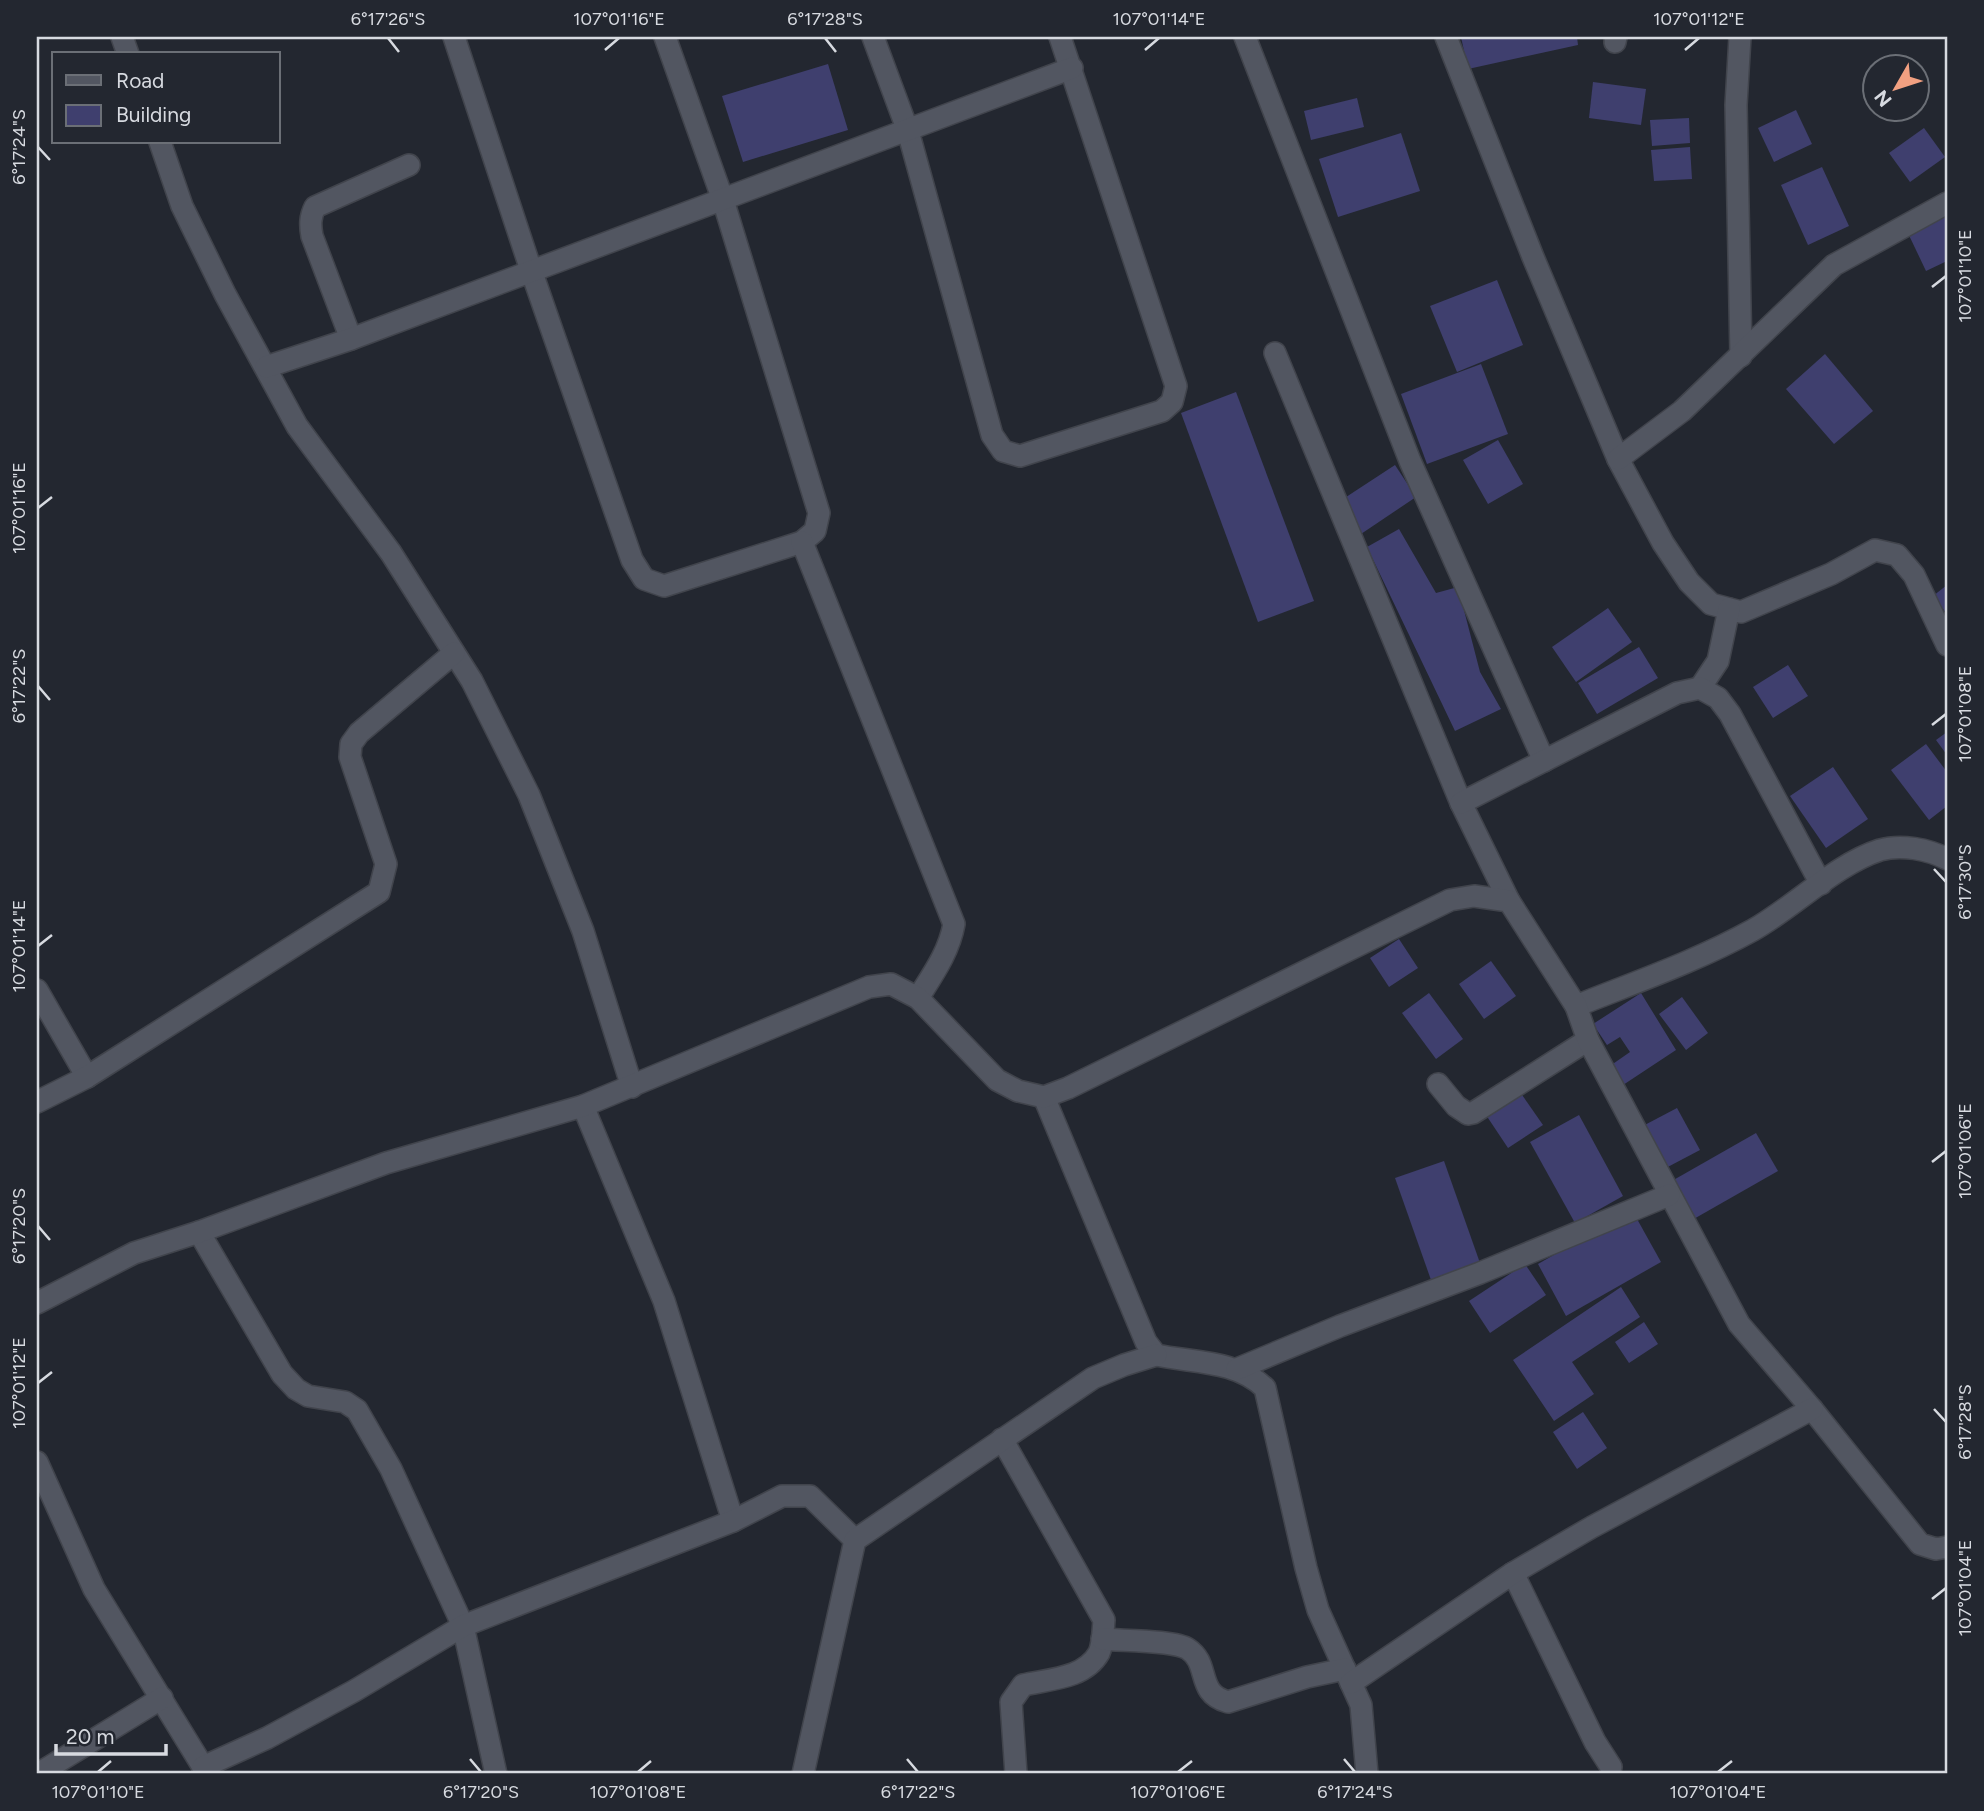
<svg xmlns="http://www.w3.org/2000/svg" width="1984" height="1811" viewBox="0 0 1984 1811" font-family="Figtree,sans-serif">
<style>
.building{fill:#3f3f6e}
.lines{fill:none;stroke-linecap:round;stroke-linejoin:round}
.minor-casing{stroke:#41444c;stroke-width:24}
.minor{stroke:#525661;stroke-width:21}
.ticks{fill:none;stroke:#d7dae0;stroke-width:2.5}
.neatline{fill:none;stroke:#d7dae0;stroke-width:2.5}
.ticks-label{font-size:18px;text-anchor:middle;fill:#d7dae0}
</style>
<rect width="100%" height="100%" fill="#232730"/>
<g class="building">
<path d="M1461,37H1577L1578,45L1468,69Z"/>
<path d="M828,64L848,130L743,162L722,96Z"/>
<path d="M1593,82L1646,89L1641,125L1589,118Z"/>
<path d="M1357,98L1364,127L1311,140L1304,111Z"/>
<path d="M1796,110L1812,144L1774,162L1758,128Z"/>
<path d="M1689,118L1690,143L1652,146L1650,120Z"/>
<path d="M1924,128L1945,157L1910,182L1889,153Z"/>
<path d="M1401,133L1420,191L1338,217L1319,159Z"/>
<path d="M1690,147L1692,179L1654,181L1651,150Z"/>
<path d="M1822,167L1849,226L1808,245L1781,185Z"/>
<path d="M1944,212L1947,219V261L1926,271L1906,229Z"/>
<path d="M1497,280L1523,345L1457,372L1430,306Z"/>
<path d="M1825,354L1873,411L1834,444L1786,389Z"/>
<path d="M1481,364L1508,434L1427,464L1401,394Z"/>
<path d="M1236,392L1314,601L1258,622L1181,413Z"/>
<path d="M1498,440L1523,484L1488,504L1463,460Z"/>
<path d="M1395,465L1416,497L1361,534L1340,501Z"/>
<path d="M1399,529L1436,593L1458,587L1480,672L1501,709L1455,731L1367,547Z"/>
<path d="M1947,585V614L1933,596Z"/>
<path d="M1608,608L1632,642L1576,682L1552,647Z"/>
<path d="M1639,647L1658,678L1597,714L1578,683Z"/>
<path d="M1788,665L1808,696L1773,718L1753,687Z"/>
<path d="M1947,732V755L1936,740Z"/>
<path d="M1926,744L1947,772V806L1929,820L1891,770Z"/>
<path d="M1833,767L1868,819L1826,848L1790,796Z"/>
<path d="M1399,939L1418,968L1389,987L1370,958Z"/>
<path d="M1491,961L1516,996L1484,1019L1459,984Z"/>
<path d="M1429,993L1463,1039L1436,1059L1402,1013Z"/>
<path d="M1641,993L1676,1050L1620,1087L1607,1068L1630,1052L1620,1037L1607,1045L1593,1024Z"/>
<path d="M1682,997L1708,1033L1686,1050L1659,1014Z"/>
<path d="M1520,1092L1543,1125L1508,1148L1486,1115Z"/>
<path d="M1677,1108L1700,1150L1662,1170L1639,1128Z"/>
<path d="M1579,1115L1623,1196L1575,1223L1530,1142Z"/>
<path d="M1756,1133L1778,1171L1692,1220L1670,1182Z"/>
<path d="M1444,1161L1480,1263L1431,1280L1395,1178Z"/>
<path d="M1632,1210L1661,1262L1566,1316L1538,1264Z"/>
<path d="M1525,1264L1546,1295L1490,1333L1469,1301Z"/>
<path d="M1621,1287L1640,1317L1572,1362L1594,1394L1554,1421L1513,1360Z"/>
<path d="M1644,1322L1658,1344L1629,1363L1615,1342Z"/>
<path d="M1583,1412L1607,1448L1577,1469L1553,1432Z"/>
</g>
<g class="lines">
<defs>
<g id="minor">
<path d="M122,37L128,54"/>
<path d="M454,37L531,270L632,560L644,579L664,586L802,542L815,531L819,513L723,200L665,37"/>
<path d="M873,37L908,131L992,435L1003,451L1020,456L1162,411L1172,402L1176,386L1060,37"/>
<path d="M1245,37L1410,461L1544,761"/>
<path d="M1446,37L1533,257L1618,459L1663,543L1689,582L1711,604L1741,612L1831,574L1875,550L1897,555L1914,575L1947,645"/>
<path d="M1740,37L1736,105L1741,356"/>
<path d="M1615,42L1616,37"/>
<path d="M160,142L182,206L225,294L297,426L391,553L472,681L529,795L583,931L632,1087"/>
<path d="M351,339L312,236C310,225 310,217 315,207L409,165"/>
<path d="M1275,353L1461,803L1509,901"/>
<path d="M266,367L351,339L1072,68"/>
<path d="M1618,459L1682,411L1834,265L1947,203"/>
<path d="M802,542L954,924C949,952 933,974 918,998"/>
<path d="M1700,688L1718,661L1729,609"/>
<path d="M1461,803L1677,693L1700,688L1718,698L1730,714L1821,884"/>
<path d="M37,990L87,1077"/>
<path d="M1576,1006C1636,982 1697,961 1753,930C1794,907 1836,864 1880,850C1901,844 1928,849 1947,859"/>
<path d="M1438,1084L1456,1106L1468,1114L1473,1113L1588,1040"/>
<path d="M1044,1097L1146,1342L1156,1355C1194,1363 1236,1360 1265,1388L1306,1568L1318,1610L1361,1705L1367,1774"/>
<path d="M37,1102L87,1077L379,892L386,864L350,757L351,744L359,733L454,653"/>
<path d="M583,1106L664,1301L733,1521"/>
<path d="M199,1232L282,1374L296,1389L308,1396L345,1402L357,1410L391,1469L463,1626L496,1774"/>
<path d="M37,1303L134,1253L199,1232L386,1163L583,1106L869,987L891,984L918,998L997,1080L1018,1091L1044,1097L1068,1088L1450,900L1474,896L1509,901L1576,1006L1588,1040L1739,1324L1812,1409L1920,1544L1936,1549L1947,1547"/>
<path d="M1237,1369L1340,1326L1480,1273L1669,1195"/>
<path d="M1002,1439L1104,1620C1103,1630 1103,1644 1099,1653C1084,1679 1049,1679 1023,1685L1011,1702L1016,1774"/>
<path d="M37,1462L94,1589L203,1767L205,1774"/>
<path d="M1513,1573L1595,1742L1611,1767"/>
<path d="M1102,1639C1120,1641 1174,1640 1188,1649C1211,1664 1195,1693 1228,1702L1307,1677L1345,1669"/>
<path d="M1351,1683L1513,1573L1592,1527L1812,1409"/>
<path d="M203,1767L267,1738L354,1691L463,1626L733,1521L782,1496H810L855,1540"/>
<path d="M38,1774L162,1698"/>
<path d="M803,1774L855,1540L1093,1378L1124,1365L1156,1355"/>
</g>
</defs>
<use href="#minor" class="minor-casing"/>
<use href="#minor" class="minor"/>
</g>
<path class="ticks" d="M388,38L399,52M825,38L836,52M605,50L619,38M1145,50L1159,38M1685,50L1699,38M38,147L50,160M1932,287L1946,276M38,508L52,497M38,686L50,700M1932,725L1946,714M1934,869L1946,882M38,946L52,935M1932,1162L1946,1151M38,1226L50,1240M38,1383L52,1372M1934,1409L1946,1422M1932,1599L1946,1588M470,1759L481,1772M907,1759L918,1772M1344,1759L1355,1772M98,1772L111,1761M638,1772L651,1761M1178,1772L1192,1761M1718,1772L1732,1761"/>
<rect width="1984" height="1811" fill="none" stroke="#232730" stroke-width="77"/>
<rect x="52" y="52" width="228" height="91" fill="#232730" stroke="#6b6f76" stroke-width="2"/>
<rect x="66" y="75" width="35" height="10" fill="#525661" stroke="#6b6f76" stroke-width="2"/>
<text x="116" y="88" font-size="21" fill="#d7dae0">Road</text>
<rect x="66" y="105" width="35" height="21" fill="#3f3f6e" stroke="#6b6f76" stroke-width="2"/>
<text x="116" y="122" font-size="21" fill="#d7dae0">Building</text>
<g transform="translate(1896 88) rotate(231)"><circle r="33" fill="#232730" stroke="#6b6f76" stroke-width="2"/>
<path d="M0-5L12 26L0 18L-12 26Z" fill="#f2a081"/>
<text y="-10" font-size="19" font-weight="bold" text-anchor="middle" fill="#d7dae0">N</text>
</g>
<path d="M56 1744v10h110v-10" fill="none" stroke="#d7dae0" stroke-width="3.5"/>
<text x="66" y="1744" font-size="21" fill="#d7dae0" stroke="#232730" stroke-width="5" paint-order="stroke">20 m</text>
<rect x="38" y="38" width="1908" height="1734" class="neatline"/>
<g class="ticks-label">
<text x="388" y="25">6°17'26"S</text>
<text x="619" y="25">107°01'16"E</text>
<text x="825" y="25">6°17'28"S</text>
<text x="1159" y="25">107°01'14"E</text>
<text x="1699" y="25">107°01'12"E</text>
<text transform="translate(19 147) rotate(-90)" y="6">6°17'24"S</text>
<text transform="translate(1965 276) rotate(-90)" y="6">107°01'10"E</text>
<text transform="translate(19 508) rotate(-90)" y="6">107°01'16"E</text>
<text transform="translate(19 686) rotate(-90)" y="6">6°17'22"S</text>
<text transform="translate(1965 714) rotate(-90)" y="6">107°01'08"E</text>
<text transform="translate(1965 882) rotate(-90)" y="6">6°17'30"S</text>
<text transform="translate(19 946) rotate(-90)" y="6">107°01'14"E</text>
<text transform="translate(1965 1151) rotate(-90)" y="6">107°01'06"E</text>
<text transform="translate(19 1226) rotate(-90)" y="6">6°17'20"S</text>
<text transform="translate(19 1383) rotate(-90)" y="6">107°01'12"E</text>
<text transform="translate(1965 1422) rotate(-90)" y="6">6°17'28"S</text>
<text transform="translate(1965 1588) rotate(-90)" y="6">107°01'04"E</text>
<text x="98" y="1798">107°01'10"E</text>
<text x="481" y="1798">6°17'20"S</text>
<text x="638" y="1798">107°01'08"E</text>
<text x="918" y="1798">6°17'22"S</text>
<text x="1178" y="1798">107°01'06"E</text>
<text x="1355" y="1798">6°17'24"S</text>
<text x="1718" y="1798">107°01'04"E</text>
</g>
</svg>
